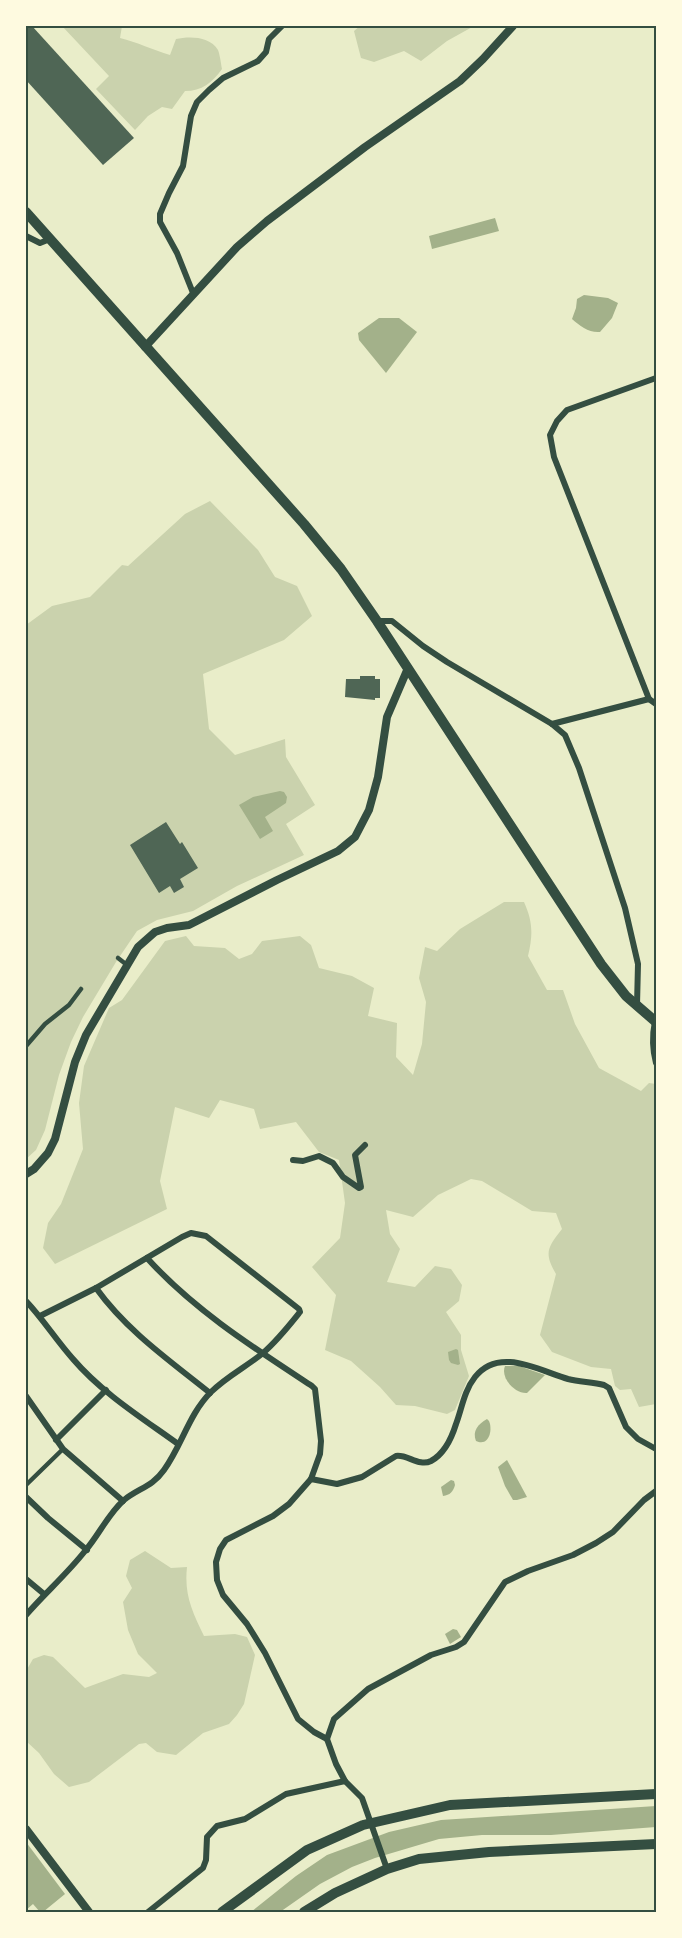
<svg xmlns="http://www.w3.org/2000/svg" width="682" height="1938" viewBox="0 0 682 1938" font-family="'Asap Condensed',sans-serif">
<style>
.green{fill:#cad2ad}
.water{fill:#a3b18a}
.building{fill:#4f6655}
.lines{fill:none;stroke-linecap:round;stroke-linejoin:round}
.pedestrian{stroke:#344e41;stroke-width:4.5}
.minor{stroke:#344e41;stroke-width:6}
.tertiary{stroke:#344e41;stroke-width:8}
.primary{stroke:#344e41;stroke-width:10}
.trunk{stroke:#344e41;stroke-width:10}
.neatline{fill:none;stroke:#344e41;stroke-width:2}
</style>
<rect width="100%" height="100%" fill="#e9edc9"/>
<g class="green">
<path d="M62,26H122L120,38C137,42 153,50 170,55L176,39C189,36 210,36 218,50C220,55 221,64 222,69C212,83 202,91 185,91L172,109L162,107L148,116L135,130L96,89L109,76Z"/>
<path d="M360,26L384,27L474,26L447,41L421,61L404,51L374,62L361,58L354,31Z"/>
<path d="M210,501L258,550L275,577L297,586L312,616L284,640L203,674L209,729L235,755L285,739L286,757L315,805L286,824L304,855L237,886L193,911L157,920L137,931L116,962L83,1017L71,1042L59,1075L45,1130L36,1150L26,1159V625L52,606L90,597L122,565L128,566L185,514Z"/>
<path d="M504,902H524C533,922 533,935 528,956L547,990H563L575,1024L599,1068L641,1091L649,1083L656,1084V1404L639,1407L631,1389L620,1390L615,1386L611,1369L591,1367L552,1352L540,1335L556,1274C544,1253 547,1248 562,1229L556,1213L532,1211L482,1181L471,1179L438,1195L413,1217L386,1210L390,1234L400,1249L387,1282L415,1287L435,1266L451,1269L462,1285L459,1301L446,1312L461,1335V1350L469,1376L455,1410L447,1414L415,1406L396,1405L380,1387L351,1361L325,1350L336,1295L312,1267L340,1238L345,1203L339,1160L319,1152L296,1122L260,1129L254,1109L220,1100L209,1118L175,1107L160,1181L167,1209L55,1264L43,1248L48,1223L61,1204L83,1149L79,1103L84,1066L109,1008L122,1000L165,941L186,936L194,946L225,948L239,959L252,954L262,941L300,936L311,945L319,968L352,976L374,988L368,1016L397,1023L396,1057L413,1075L422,1044L426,1002L419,978L425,947L437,951L460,929Z"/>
<path d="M145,1551L171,1568L187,1567C184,1595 192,1611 204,1636L235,1634L247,1637L255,1655L244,1704L237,1715L229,1724L203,1733L176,1755L157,1752L146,1743L139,1744L89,1782L69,1787L54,1774L39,1753L26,1741V1671L33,1659L44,1655L53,1657L85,1688L123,1674L149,1677L157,1673L138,1654L128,1630L123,1602L132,1588L126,1576L130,1560Z"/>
</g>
<g class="water">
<path d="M495,218L499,231L432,249L429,236Z"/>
<path d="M584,295L608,298L618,303L612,318L600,332C589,333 580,326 572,319L576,308L577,299Z"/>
<path d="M379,318H399L417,332L386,373L359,340L358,333Z"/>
<path d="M280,791L284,792L287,797L286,803L265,817L273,831L260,839L239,805L253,797Z"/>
<path d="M456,1349L458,1350L460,1364L458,1365L451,1363L449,1360L448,1352Z"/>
<path d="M505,1366H519L545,1375L527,1393C515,1394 500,1378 505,1366Z"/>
<path d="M487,1419L489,1421C493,1430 489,1447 476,1441C472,1431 478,1424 487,1419Z"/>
<path d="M507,1460L527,1497L517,1500H513L505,1486L498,1467Z"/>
<path d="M451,1480L454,1481L455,1485C453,1492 450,1495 443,1496L441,1487Z"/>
<path d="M453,1629L457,1630L461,1637L450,1644L445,1634Z"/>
<path d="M656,1806V1827L551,1835H482L439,1839L375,1858L352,1867L320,1884L280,1912H251L296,1876L327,1855L389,1832L441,1820Z"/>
<path d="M26,1842L65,1894L43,1912H40L33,1904L26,1910Z"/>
</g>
<g class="building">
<path d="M26,26H32L134,138L103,165L26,80Z"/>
<path d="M360,676H375V679H380V698H375V700L345,697L346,679H360Z"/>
<path d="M166,822L180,844L182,842L198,868L180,879L184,887L174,893L170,886L159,893L130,845Z"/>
</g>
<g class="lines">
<g class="pedestrian">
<path d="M118,958L127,965"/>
<path d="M26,1046L45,1024L69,1005L81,989"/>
<path d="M26,1485L63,1449"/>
</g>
<g class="minor">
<path d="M26,236L40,243L50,239"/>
<path d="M193,293L177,253L160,222V214L169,193L183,166L191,116L197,102L209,90L223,78L258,61L266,52L269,39L282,26"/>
<path d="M656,378L567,410L557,421L550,435L554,457L649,699L656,704"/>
<path d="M377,621H392L423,646L447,662L552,724L565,735L579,768L625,908L638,964L637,1005"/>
<path d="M552,724L649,699"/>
<path d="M655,1021C652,1036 652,1048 656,1063"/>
<path d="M293,1160L303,1161L319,1156L333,1163L343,1177L359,1188L361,1187L355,1155L365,1145"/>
<path d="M147,1258C194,1310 254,1348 312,1386L315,1389L321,1441L320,1454L311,1479"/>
<path d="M96,1288C127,1331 169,1360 210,1393"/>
<path d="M26,1301C43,1319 56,1340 73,1359C102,1393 142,1418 178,1444"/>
<path d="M26,1396L63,1449L123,1501"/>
<path d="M56,1440L106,1390"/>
<path d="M26,1497L48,1518L87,1550"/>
<path d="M26,1579L44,1594"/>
<path d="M26,1615C45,1593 67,1574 85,1551C99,1535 108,1514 124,1500C139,1488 152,1487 164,1470C182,1445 189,1414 211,1392C227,1376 246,1367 263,1353C277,1341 288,1327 300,1312L299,1309L206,1236L191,1233L182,1237L96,1288L40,1316"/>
<path d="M327,1739L314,1732L298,1719L265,1653L247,1624L223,1595L217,1580L216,1562L220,1549L226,1540L273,1516L289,1504L311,1479L337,1484L362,1477L396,1456C407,1454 419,1467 431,1461C444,1454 452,1437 456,1424C462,1408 464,1391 475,1377C499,1346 540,1371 568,1379C580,1382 593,1382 604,1385L609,1388L626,1427L638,1439L656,1449"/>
<path d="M345,1781L336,1764L327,1739L334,1719L368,1689L431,1655L456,1647L464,1642L505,1582L528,1571L573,1555L596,1543L613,1532L644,1500L656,1491"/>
<path d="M148,1912L203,1868L206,1860L207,1837L217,1826L245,1819L286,1794L345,1781L362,1798L387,1869"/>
</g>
<g class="tertiary">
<path d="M145,347L237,247L267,221L365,147L460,81L483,59L513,26"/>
<path d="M26,1174L34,1169L48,1153L55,1139L75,1062L86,1035L138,947L155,932L167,928L189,925L277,880L338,851L355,837L369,810L378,777L387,717L408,668"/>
<path d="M26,1829L89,1912"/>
</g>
<g class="primary">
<path d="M222,1912L307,1850L363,1825L450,1805L656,1794"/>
<path d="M304,1912L335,1893L387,1869L419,1859L489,1852L656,1844"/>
</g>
<path class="trunk" d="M26,212L304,524L341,569L377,621L601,964L626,996L656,1022"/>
</g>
<rect width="682" height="1938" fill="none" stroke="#fefae0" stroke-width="54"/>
<rect x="27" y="27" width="628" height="1884" class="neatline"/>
</svg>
